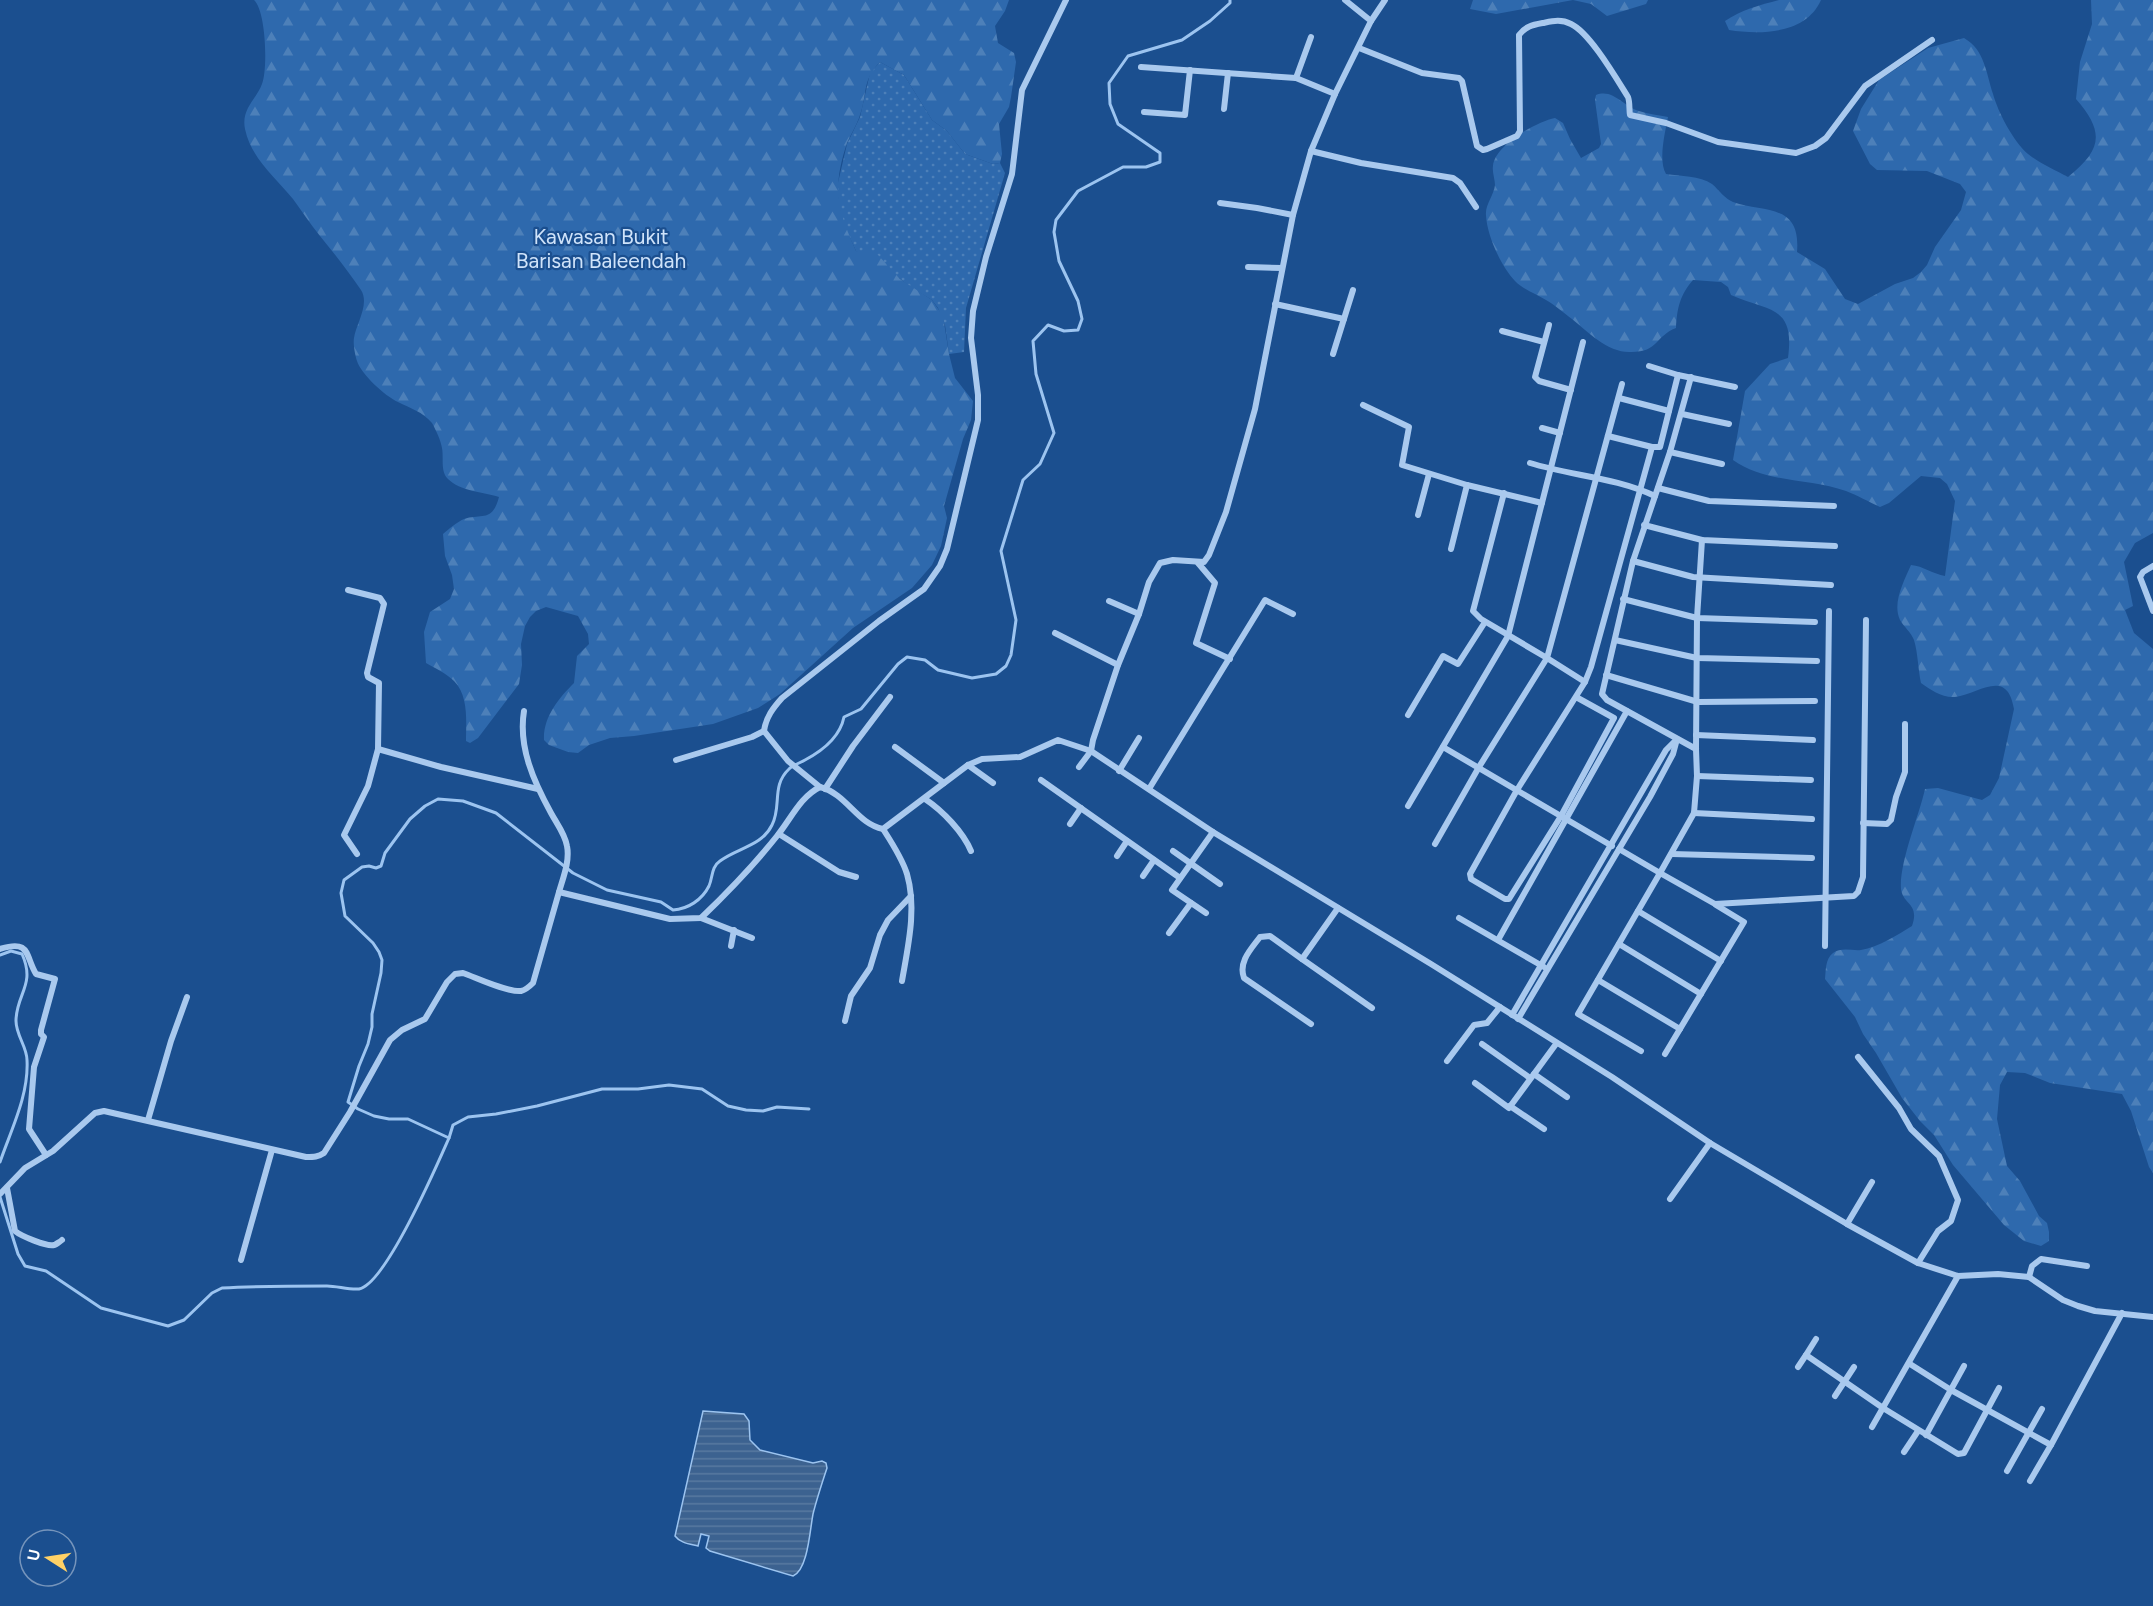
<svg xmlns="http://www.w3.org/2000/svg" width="2153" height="1606" viewBox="0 0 2153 1606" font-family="Figtree,sans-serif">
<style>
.grass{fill:url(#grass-dots)}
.forest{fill:url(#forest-firs)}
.water{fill:url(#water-rules);stroke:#9cc4f0;stroke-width:1.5}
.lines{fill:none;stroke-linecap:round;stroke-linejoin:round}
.stream{stroke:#9cc4f0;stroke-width:3}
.street{stroke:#a9c9ee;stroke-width:6}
.labels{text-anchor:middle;stroke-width:4.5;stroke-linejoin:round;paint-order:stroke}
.park-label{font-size:21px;fill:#cfe3fa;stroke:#1b4f8f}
</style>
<defs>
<pattern id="grass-dots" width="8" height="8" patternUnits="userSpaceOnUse" patternTransform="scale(1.5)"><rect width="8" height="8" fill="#2e69ad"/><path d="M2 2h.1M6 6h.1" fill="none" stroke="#4d80b9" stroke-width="1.8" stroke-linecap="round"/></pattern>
<pattern id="forest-firs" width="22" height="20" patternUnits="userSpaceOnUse" patternTransform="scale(1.5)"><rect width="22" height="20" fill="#2e69ad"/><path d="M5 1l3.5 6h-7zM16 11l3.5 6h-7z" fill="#4d80b9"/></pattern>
<pattern id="water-rules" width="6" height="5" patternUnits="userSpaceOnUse" patternTransform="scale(1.5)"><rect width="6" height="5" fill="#3c6290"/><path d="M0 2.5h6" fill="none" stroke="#597aa1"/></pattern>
</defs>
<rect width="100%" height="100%" fill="#1b4f8f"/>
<path class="grass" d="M880,62L904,75L932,120L947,131L965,154L993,164L1000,163L1005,173L966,308L964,352L949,354L945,325L938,308L932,300L909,286L892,272L856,251L844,225L839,206L837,187L847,144L860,117L870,73Z"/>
<g class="forest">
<path d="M254,0H1009L1005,11L995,26L998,43L1014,53L1016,62L1011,97L1009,107L999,124L1002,154L1000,163L993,164L965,154L947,131L932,120L904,75L880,62C861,81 868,95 859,118C856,126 851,134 847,143C832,188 837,209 856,251L878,255L900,279L932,300L943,316L949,354L955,378L973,401L971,420L963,439L944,506L947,518L941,546L932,565L912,588L853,628L780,694L758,708L713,724L634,736L610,738L589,745L578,753L568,752L549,745L544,740C543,717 559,698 574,683L577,656L589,644L588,634L578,616L546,607L536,611L530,617L525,626L521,644L522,665L519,684L478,738L470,743L466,741C466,722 469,696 454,681C447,674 435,668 426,663L424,632L430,612L450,599L454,589L452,575L445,556L443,534C449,529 457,522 464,519C482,513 492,523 499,497C483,492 460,491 448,479C440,471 444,458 442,448C441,441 436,430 432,423C423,412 410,408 398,402C385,396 361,374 357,361C355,355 353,344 354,338C356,324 370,304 361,290C348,271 334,253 320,236C310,224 302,211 293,199C275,177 251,158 245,129C241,109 256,100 262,84C268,69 266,11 254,0Z"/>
<path d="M1473,0H1648L1646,4L1607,16L1591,4L1573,0L1496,14L1470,9Z"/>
<path d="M1779,0H1821C1806,34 1761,35 1729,30L1725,21C1741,10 1760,5 1779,0Z"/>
<path d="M2091,0H2153V533L2135,543L2124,562L2133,606L2125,610L2134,633L2153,649V1173L2149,1167L2131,1111L2122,1094L2050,1083L2025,1073L2007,1072L2000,1085L1997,1119L2007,1166L2020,1181L2039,1216L2047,1223L2049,1232V1241L2041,1246L2024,1241L2004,1225L1953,1165L1934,1135L1920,1121L1902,1098L1876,1053L1863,1034L1855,1017L1825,979C1826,971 1825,959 1833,953C1841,947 1852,951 1861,950C1879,947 1897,935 1912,926C1920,903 1903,905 1901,889C1899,863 1919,816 1925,789L1938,788L1982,800L1990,795L1999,778L2014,709C2007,667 1979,694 1955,697C1942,698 1931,690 1921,683C1918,669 1918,653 1914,640C1911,632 1904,627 1900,620C1892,603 1904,581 1911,565C1923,566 1933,574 1945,576L1955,501L1947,484L1940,478L1921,476L1889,503L1880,507C1869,502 1857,495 1846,491C1809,478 1765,483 1733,460L1745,391L1770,364L1788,358C1795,305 1770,312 1731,295L1728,287L1721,282L1693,280C1680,295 1677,308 1676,328C1655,336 1659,352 1631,352C1608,353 1588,332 1572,319C1564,313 1555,305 1546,300C1536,294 1524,290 1515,281C1501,266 1487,236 1486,215C1485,205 1494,195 1495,185C1495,179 1492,172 1493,166C1495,145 1536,122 1555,118L1563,123L1570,139L1581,158L1599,148L1601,144L1595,100L1596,95C1613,88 1624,107 1639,111C1648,114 1659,115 1668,117C1665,133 1658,160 1666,174C1680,176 1700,176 1712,184C1719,190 1725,199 1733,202C1765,213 1801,203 1797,252L1825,269L1845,299L1858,304L1895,284L1913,278L1921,272L1927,265L1935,247L1961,210L1966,192L1960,184L1927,171L1877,170L1870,164L1853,131L1861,109L1879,80L1928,48L1964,38C1985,50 1986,73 1993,94C1998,112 2013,141 2028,154C2039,163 2055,170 2068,177C2102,150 2105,132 2076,99L2080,62L2092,24Z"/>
</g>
<path class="water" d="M703,1411L744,1414L749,1421L750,1440L760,1450L813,1463L822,1461L826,1463L827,1468C822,1483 817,1498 813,1514C810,1529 808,1570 793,1576L710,1551L706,1548L709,1536L701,1534L698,1546C690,1544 680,1543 675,1536Z"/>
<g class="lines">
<g class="stream">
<path d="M0,955L11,951L22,954C36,985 16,994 16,1021C16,1035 27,1047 27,1060C29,1095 11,1130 0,1162"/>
<path d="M449,1138L453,1125L468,1117L496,1114L537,1106L602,1089H638L669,1085L702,1089L728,1106L746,1110L763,1111L777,1107L809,1109"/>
<path d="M0,1197L18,1254L25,1266L46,1271L101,1308L168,1326L184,1320L212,1293L222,1288C257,1286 292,1286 327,1286C337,1286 349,1290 359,1289C386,1284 437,1165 449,1138L408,1119H389L374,1116L358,1109L348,1102L359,1066L368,1044L372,1027V1014L381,973L382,960L379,952L373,943L345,916L341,893L344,880L362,867L369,866L376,868L381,866L385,853L410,819L425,806L438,799L463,801L496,813L573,873L607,890L661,902L673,910C688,909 702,900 709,886C713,877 711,867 720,861C737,848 762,846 772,825C782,806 771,786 789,769C793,765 800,763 805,760C822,751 840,737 844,717L861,709L898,664L907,657L925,660L938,670L972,678L996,674L1006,666L1011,655L1016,620L1001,551L1023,480L1040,464L1054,433L1036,374L1033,341L1048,325L1064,331L1078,330L1082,319L1078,301L1059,261L1054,232L1056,220L1078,191L1123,167H1146L1160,162V153L1118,124L1110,104L1109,83L1128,56L1182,40L1210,21L1230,3V0"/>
</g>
<g class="street">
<path d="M1371,21L1385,0"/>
<path d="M1359,48L1422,73L1459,78L1462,81L1477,146L1483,150L1487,149L1517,136L1520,131L1519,35C1526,26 1532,25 1543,23C1553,21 1561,19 1571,24C1590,33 1616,78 1628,97C1630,102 1629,110 1630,115L1666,123L1718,142L1796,153L1815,146L1826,138L1865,86L1932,40"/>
<path d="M1141,67L1296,78L1335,94"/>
<path d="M1296,78L1311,37"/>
<path d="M1224,109L1228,73"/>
<path d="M1144,112L1185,115L1190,70"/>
<path d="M1311,151L1361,163L1453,178L1460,183L1476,207"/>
<path d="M1220,203L1257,208L1293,215"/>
<path d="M1248,267L1282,268"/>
<path d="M1275,304L1344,319"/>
<path d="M1549,325L1535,377L1539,381L1571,390"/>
<path d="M1502,331L1544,342"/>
<path d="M1333,354L1353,290"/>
<path d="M1649,366L1678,375"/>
<path d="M1691,377L1670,452L1633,561L1602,694L1607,700L1696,749"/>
<path d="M1619,398L1669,411"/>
<path d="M1363,405L1409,427L1402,465L1467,485L1542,503"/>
<path d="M1682,414L1729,424"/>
<path d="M1542,428L1560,433"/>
<path d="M1608,436L1652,447"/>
<path d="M1670,452L1722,464"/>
<path d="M1530,463C1572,476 1614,477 1655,496"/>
<path d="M1658,488L1709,501L1834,506"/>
<path d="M1418,515L1429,474"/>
<path d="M1644,525L1702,540L1835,546"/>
<path d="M1451,549L1467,485"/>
<path d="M1633,561L1693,577L1831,585"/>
<path d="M1198,563L1215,583L1196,643L1230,659"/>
<path d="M2153,566L2143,572L2140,577L2153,611"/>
<path d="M348,590L380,598L384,604L367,673L368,677L379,683L378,749L368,786L344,835L357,854"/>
<path d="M1623,599L1697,618L1815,622"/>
<path d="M1109,601L1139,614"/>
<path d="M1055,633L1118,665"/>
<path d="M1615,640L1697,658L1817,661"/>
<path d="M1606,675L1698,702L1815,701"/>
<path d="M1585,682L1547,658L1622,384"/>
<path d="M1576,697L1614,718L1561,816L1509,899H1505L1471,879L1470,874L1517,790L1585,682L1591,667L1652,447H1660L1678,375L1735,387"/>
<path d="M524,711C518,747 534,782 551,813C557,824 565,834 567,846C570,861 563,878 559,892"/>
<path d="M1408,715L1443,656L1458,664L1485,622"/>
<path d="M1696,735L1813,740"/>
<path d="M895,747L944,783"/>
<path d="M1443,747L1612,846"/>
<path d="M378,749L441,767L538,789"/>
<path d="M676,760L752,737L764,731"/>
<path d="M968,765L993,783"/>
<path d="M1079,767L1091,751L1093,740L1118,665L1139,614L1149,582L1160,563L1173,560L1204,562L1209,555L1226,512L1255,409L1293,215L1311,151L1335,94L1371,21L1345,0"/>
<path d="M1119,771L1139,738"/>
<path d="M1697,776L1811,780"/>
<path d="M1041,780L1180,878"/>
<path d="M820,787L788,761L764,731C766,717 773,708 782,698L879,621L924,589L940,566L947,549L978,420V395L971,338L973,311L986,257L1012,174L1022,90L1066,0"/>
<path d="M825,789L853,746L890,697"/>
<path d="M1149,789L1265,600L1293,614"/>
<path d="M925,799C943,811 963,832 971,851"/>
<path d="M1408,806L1508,636L1583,342"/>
<path d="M1694,813L1812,819"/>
<path d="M1863,823L1887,824L1891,820L1896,797L1905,772V724"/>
<path d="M1070,824L1081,808"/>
<path d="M883,829C892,843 902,858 907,874C917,909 908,946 902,981"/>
<path d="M779,834L839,872L856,877"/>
<path d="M1435,844L1479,767L1547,658L1481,619L1473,611L1504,493"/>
<path d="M1619,849L1660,873L1694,813L1697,776L1696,749L1697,618L1702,540"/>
<path d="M1173,851L1220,884"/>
<path d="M1672,854L1812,858"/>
<path d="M1117,856L1127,841"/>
<path d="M1143,876L1154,860"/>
<path d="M1338,908L1302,959L1372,1008"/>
<path d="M1638,911L1721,961"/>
<path d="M1206,913L1172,890L1213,832"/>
<path d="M701,918L752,938"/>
<path d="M1459,918L1544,967"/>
<path d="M1169,933L1191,903"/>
<path d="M1498,940L1627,711"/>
<path d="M1619,944L1701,994"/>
<path d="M731,946L734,930"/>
<path d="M1825,946L1829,611"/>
<path d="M0,949C31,939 25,956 36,974L55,979L41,1030V1034L44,1037L34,1067L29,1129L46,1155"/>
<path d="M1302,959L1270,936L1260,937C1251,949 1238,962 1244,978L1311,1024"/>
<path d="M1598,980L1680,1029"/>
<path d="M1512,1015L1666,750L1676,740"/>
<path d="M1518,1019L1650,797L1673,754L1677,739"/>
<path d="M845,1021L851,996L870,968L880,935L888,920L911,896"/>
<path d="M1482,1044L1530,1078"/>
<path d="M1641,1051L1578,1014L1660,873L1715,904L1854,896L1858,892L1863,877L1866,620"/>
<path d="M1665,1054L1744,922L1716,905"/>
<path d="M1858,1057L1899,1108L1911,1129L1939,1156L1958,1200L1951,1221L1938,1231L1918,1263"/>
<path d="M1447,1061L1474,1025L1487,1023L1500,1007"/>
<path d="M1534,1074L1567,1097"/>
<path d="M1475,1083L1509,1108L1556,1044"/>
<path d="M1510,1106L1544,1129"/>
<path d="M148,1120L171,1041L187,997"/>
<path d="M7,1188L15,1231C21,1236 47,1247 54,1245C55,1245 61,1241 62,1240"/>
<path d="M0,1194L25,1168L53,1151L95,1113L104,1111L306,1157C314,1157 318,1157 324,1153L350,1112L390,1040L402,1030L425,1019L447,982L455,974L463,973C477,978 506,992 521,991C526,990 529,987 533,983L559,892L670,919L701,918C728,892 754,865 777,836C791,819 800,797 820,787C847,794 857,824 883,829L968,765L982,759L1020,757L1058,740L1091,751L1213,832L1431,964L1612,1077L1710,1143L1847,1224L1918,1263L1958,1276L1998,1274L2029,1277L2063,1300L2078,1306L2095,1311L2153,1317"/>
<path d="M1670,1199L1710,1143"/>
<path d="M1847,1224L1872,1182"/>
<path d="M241,1260L272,1150"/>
<path d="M2029,1277L2032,1266L2041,1259L2087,1266"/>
<path d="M1806,1355L1816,1339"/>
<path d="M1910,1364L1951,1390L2051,1445L2122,1313"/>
<path d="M1798,1367L1806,1355L1883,1408L1958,1454L1964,1453L1999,1388"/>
<path d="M1835,1396L1854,1367"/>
<path d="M1872,1427L1958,1276"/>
<path d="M1926,1435L1964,1366"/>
<path d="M1904,1452L1918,1431"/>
<path d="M2007,1471L2042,1409"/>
<path d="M2030,1481L2051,1445"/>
</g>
</g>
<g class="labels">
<g class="park-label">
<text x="601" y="244">Kawasan Bukit<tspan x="601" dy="24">Barisan Baleendah</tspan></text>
</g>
</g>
<g transform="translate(48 1558) rotate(282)"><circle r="28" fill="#1b4f8f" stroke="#7695bc" stroke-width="1.5"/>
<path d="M0-4.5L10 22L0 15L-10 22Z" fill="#ffd166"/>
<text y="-9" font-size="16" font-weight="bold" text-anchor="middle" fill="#ffffff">U</text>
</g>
</svg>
